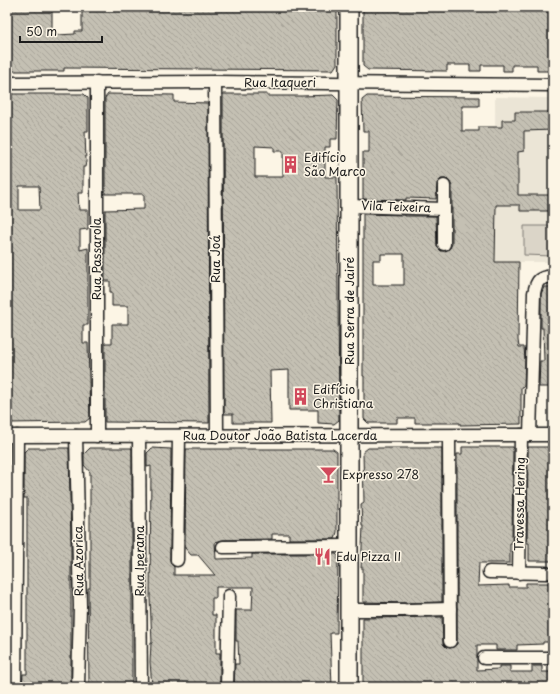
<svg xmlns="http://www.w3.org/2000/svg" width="560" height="694" viewBox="0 0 560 694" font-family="'Playpen Sans',sans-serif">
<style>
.built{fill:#ebe5d6}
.garden{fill:#dbd5c8;stroke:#7c7872}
.building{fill:url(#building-back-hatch);stroke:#1c1c1c;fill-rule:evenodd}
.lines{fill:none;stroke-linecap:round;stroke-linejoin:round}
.street-casing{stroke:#1c1c1c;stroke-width:15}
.secondary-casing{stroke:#1c1c1c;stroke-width:20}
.street{stroke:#fcf5e5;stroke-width:12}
.secondary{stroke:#fcf5e5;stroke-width:17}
.labels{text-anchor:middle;stroke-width:3;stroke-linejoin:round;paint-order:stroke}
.street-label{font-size:12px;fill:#1c1c1c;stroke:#fcf5e5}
.poi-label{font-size:12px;fill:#1c1c1c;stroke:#fcf5e5;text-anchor:start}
</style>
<defs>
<pattern id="building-back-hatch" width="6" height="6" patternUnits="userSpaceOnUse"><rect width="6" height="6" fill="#c4c0b3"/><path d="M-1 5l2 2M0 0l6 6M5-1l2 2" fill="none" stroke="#a8a499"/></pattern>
</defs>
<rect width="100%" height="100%" fill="#fcf5e5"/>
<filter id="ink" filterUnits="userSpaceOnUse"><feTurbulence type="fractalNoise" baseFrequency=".025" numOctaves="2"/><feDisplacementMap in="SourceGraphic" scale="8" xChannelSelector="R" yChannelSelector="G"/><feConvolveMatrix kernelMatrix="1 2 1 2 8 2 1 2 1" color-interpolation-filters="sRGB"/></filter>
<g filter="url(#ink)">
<path class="built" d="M495,97L553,98V262H496Z"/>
<path class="garden" d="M524,226H553V256L524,255Z"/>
<g class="building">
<path d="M7,7L52,9V33H57V35L75,34V31H82V7H337V64L333,70L64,68V71H10V62H9V55H7V41H9L10,22H7Z"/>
<path d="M363,7H550V11H553V71H537V65H512V71H503V65H481V71H470V65H447V71L368,70L363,66Z"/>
<path d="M7,94H84L88,98V131H85L86,162L85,167H83V193H78L79,210H88V229L80,230V250L88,248V325H83V343H88L90,418L85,422L7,423ZM19,186H39L40,210H19Z"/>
<path d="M108,94L174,95V102L208,103L209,423L105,422V343H112V324H128V306H112V292H110V281H105V210L144,209V194H105V98Z"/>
<path d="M223,94H267V96H301L333,95L338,100L337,139H330V147H325V177H337L339,420L334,424L318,423V410H289V370L270,371L271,423H233V414H224ZM255,146L274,147V151H283V177H255Z"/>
<path d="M367,96L479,97V106H462V131H479V127H502V120H515V112H553V130L524,131V151L518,152V195H553V211H520V205H496L495,262H519L518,340L519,347H524L525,360L524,386L521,387V424L460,425V423H415V418H397V423H368L364,419V376H363V214L405,215V216H436L437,247L441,251H444L450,248L452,244V186L450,182L447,179H441L437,183L436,199L406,198V200L363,199V152H369V131H363L362,100ZM381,254H404V285H373V260H381Z"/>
<path d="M544,287H553V386L551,387H539L540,361H544L543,328H541V294Z"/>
<path d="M462,447H513L512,543H510V563H479L478,586L509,585V587H526V583H553V642H543V644L517,645V650H496V645H477V670L499,669V666H510V672H532V666H542V672H553V687H363V618L442,617L443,644L446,647L450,648L457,644V454H462Z"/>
<path d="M528,447H553V561H529V543H527Z"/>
<path d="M28,448H69L71,544V687H22L23,674H27V498H24V452Z"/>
<path d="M90,448H132V687H89L88,588H90V472L84,465V454Z"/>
<path d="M152,448L171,449L170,560L171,564L174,567V575H215L198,555H191L185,548L186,449H333L337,452V532L335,539H289V534H272V539L223,540L215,542L216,559L252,558V554H336L338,556L337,633H330L332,687H234L235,664H239L238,641H236V610H252L253,587H216V598H212V615H216V653H220V687H152L150,662L151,643H152L150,598L151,466L147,467V453Z"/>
<path d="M368,448H442V602L407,603L363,602V568H361L363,526H362L361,505L364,503L363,452Z"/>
<path d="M9,467V498H7V470Z"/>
</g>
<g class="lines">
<defs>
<g id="street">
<path d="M97,82V436"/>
<path d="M215,82L217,436"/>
<path d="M7,83L215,82L553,85"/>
<path d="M349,206L444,209"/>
<path d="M444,244V186"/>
<path d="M530,435L534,293C537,279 539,278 553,276"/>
<path d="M7,436L553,435"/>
<path d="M76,436L80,606L78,687"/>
<path d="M139,436L141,687"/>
<path d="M449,436L450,641"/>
<path d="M223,547L350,546"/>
<path d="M177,560L179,436"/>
<path d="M489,572L546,573"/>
<path d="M519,573L521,435"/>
<path d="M350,610H404"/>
<path d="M409,610L450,609"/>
<path d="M484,658H553"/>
<path d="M15,687L17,436"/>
<path d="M227,687L229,596"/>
</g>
<path id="secondary" d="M349,7C347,234 351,460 349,687"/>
</defs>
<use href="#street" class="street-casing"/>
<use href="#secondary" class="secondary-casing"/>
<use href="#street" class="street"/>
<use href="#secondary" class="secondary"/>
</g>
</g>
<defs>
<symbol id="building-bare" viewBox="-9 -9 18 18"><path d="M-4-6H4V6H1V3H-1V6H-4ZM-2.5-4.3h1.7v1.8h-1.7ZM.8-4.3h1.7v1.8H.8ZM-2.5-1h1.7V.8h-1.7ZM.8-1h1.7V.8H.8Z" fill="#d1495b" stroke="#fcf5e5" stroke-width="2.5" paint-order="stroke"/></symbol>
<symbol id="bar-bare" viewBox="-9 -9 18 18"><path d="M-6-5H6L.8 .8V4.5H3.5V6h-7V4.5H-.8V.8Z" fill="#d1495b" stroke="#fcf5e5" stroke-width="2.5" paint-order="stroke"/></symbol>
<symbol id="restaurant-bare" viewBox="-9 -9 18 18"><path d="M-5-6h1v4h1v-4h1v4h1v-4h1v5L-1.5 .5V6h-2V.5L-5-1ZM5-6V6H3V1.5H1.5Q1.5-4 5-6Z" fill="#d1495b" stroke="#fcf5e5" stroke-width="2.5" paint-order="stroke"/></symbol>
</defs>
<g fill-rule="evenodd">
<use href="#building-bare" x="278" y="152" width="25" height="25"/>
<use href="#building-bare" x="288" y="384" width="25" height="25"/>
<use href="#bar-bare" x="316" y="462" width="25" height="25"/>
<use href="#restaurant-bare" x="310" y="544" width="25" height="25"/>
</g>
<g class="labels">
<g class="street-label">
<text x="280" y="87">Rua Itaqueri</text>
<text transform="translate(396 207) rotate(2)" y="4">Vila Teixeira</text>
<text transform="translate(97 259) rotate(-90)" y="4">Rua Passarola</text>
<text transform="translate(216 259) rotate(-90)" y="4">Rua Joá</text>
<text transform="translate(350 311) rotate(-90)" y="4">Rua Serra de Jairé</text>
<text x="280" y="440">Rua Doutor João Batista Lacerda</text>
<text transform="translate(520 504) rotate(-89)" y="4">Travessa Hering</text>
<text transform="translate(79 561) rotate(-91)" y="4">Rua Azorica</text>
<text transform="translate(140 561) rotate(-90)" y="4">Rua Iperana</text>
</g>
<g class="poi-label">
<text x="304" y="162">Edifício<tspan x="304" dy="14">São Marco</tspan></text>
<text x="313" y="394">Edifício<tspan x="313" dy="14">Christiana</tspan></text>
<text x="342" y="479">Expresso 278</text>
<text x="336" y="561">Edu Pizza II</text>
</g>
</g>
<rect width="560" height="694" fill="none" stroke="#fcf5e5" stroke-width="24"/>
<rect x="12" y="12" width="536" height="670" fill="none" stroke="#1c1c1c" stroke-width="1.5" filter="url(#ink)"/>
<path d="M20 36v6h82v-6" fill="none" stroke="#1c1c1c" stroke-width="2"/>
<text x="26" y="36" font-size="12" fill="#1c1c1c" stroke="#fcf5e5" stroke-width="3" paint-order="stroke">50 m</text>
</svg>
